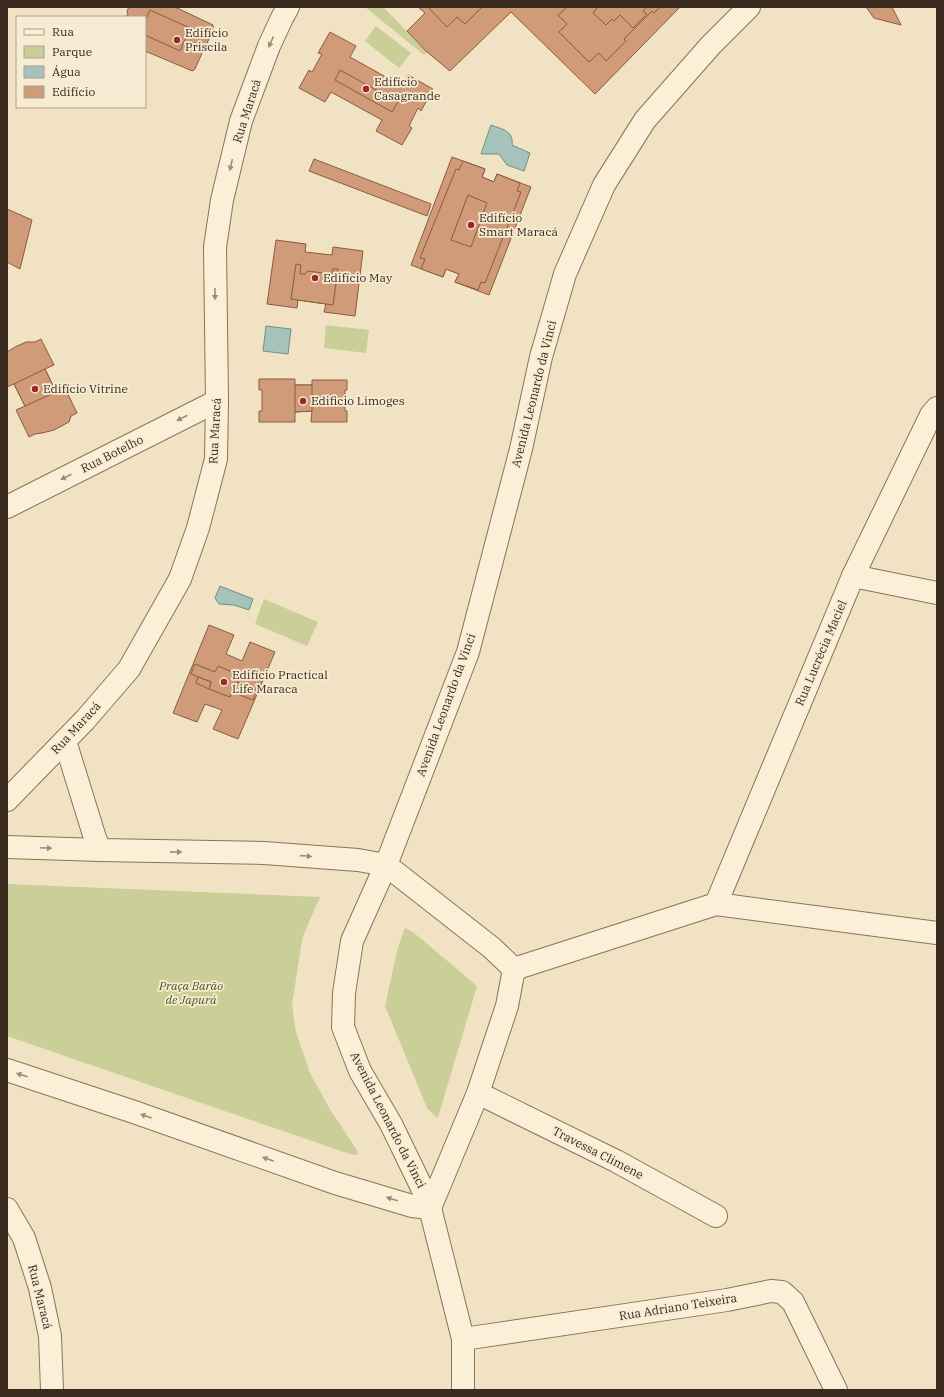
<svg xmlns="http://www.w3.org/2000/svg" width="944" height="1397" viewBox="0 0 944 1397" font-family="'IBM Plex Serif',serif">
<style>
.green{fill:#c9cf96}
.water{fill:#a5c3ba;stroke:#6c9188}
.building{fill:#d09b78;stroke:#8b5c3e}
.lines{fill:none;stroke-linecap:round;stroke-linejoin:round}
.minor-casing{stroke:#8b7359;stroke-width:24}
.minor{stroke:#faefd7;stroke-width:22}
.oneway{fill:#9a8d7a}
.poi-dot{fill:#9d2628;stroke:#f7ecd3;stroke-width:1.5}
.labels{text-anchor:middle;stroke-width:3.5;stroke-linejoin:round;paint-order:stroke}
.poi-label{font-size:12px;fill:#3a2b1e;stroke:#f7ecd3;text-anchor:start}
.street-label{font-size:12px;fill:#3a2b1e;stroke:#f7ecd3}
.park-label{font-size:12px;font-style:italic;fill:#4b5823;stroke:#f7ecd3}
</style>
<rect width="100%" height="100%" fill="#f0e2c3"/>
<g class="green">
<path d="M365,7H383L427,52L424,55Z"/>
<path d="M376,26L411,53L399,68L365,41Z"/>
<path d="M326,325L369,330L366,353L324,348Z"/>
<path d="M264,599L318,622L307,646L255,624Z"/>
<path d="M7,884L320,897L303,936L300,953L292,1005L296,1032L310,1073L331,1111L357,1150L358,1155L350,1154L7,1036Z"/>
<path d="M405,928L413,932L477,986L439,1114L437,1118L427,1108L385,1006L398,947Z"/>
</g>
<g class="water">
<path d="M491,125C502,129 514,131 512,145L530,153L524,171L507,165L499,154H481Z"/>
<path d="M266,326L291,329L288,354L263,351Z"/>
<path d="M220,586L253,599L249,610L234,605L219,604L215,598Z"/>
</g>
<g class="building">
<path d="M129,7H175L213,25V28L210,37L206,45L202,47L203,51L195,69L193,71L190,70L145,51V17H124L128,15L127,11Z"/>
<path d="M418,7H680L595,94L511,12L450,71L427,52L407,31L425,13Z"/>
<path d="M428,7H482L465,24L457,17L447,27Z"/>
<path d="M567,7H660L654,13L652,11L624,39L626,41L606,61L599,53L589,62L559,32L567,24L558,15Z"/>
<path d="M598,7H647L643,11L647,14L633,28L620,15L614,21L612,19L606,25L593,13Z"/>
<path d="M866,7H892L901,25L874,18Z"/>
<path d="M150,10L190,28L180,51L145,35V21Z"/>
<path d="M330,32L356,46L350,57L402,86L408,75L433,89L421,111L418,108L409,126L412,128L402,145L376,131L382,120L331,92L325,102L299,88L309,70L312,72L322,54L318,53Z"/>
<path d="M340,70L398,102L392,112L335,80Z"/>
<path d="M452,157L485,169L482,177L494,182L497,174L531,187L489,295L455,282L459,274L446,269L443,277L411,265Z"/>
<path d="M314,159L431,204L427,216L309,171Z"/>
<path d="M463,161L485,169L482,177L494,182L497,174L520,183L517,191L521,192L485,283L481,282L478,290L455,282L459,274L446,269L443,277L421,269L425,259L420,258L456,169L459,170Z"/>
<path d="M468,195L487,203L471,247L451,240Z"/>
<path d="M7,209L32,220L20,269L7,262Z"/>
<path d="M276,240L306,244L305,252L332,255L333,247L363,251L355,316L324,312L326,304L298,300L297,308L267,304Z"/>
<path d="M296,264L301,265L300,274H305L308,271L323,273L325,277H331L333,269H338L333,305L291,299Z"/>
<path d="M41,339L54,365L45,369L56,392L65,388L77,413L71,416L69,422L54,430L42,433L35,434L29,437L16,410L25,406L14,384L7,387V352L15,347L26,342H35Z"/>
<path d="M45,369L56,392L25,406L14,384Z"/>
<path d="M259,379H295V385H312V380H347V390H345V411H347V422H311L312,411L295,412V422H259V411H262V390H259Z"/>
<path d="M295,385H312V411L295,412Z"/>
<path d="M209,625L234,635L226,654L242,661L250,642L275,652L238,739L213,729L222,710L205,704L197,722L173,713Z"/>
<path d="M195,664L215,672L218,666L239,675L237,682L257,690L253,700L232,692L230,697L209,689L211,682L191,674Z"/>
<path d="M198,677L211,682L209,689L196,683Z"/>
</g>
<g class="lines">
<defs>
<g id="minor">
<path d="M7,507L217,401"/>
<path d="M853,576L937,593"/>
<path d="M65,741L95,838L100,850"/>
<path d="M7,800L85,720L129,669L180,579L198,528L216,459L217,401L215,247L222,200L241,121L269,46L282,18L288,7"/>
<path d="M7,847L100,850L264,853L358,860L386,865L492,948L514,969L507,1006L478,1093L430,1208"/>
<path d="M716,904L853,576L931,415L937,408"/>
<path d="M514,969L716,904L937,933"/>
<path d="M7,1070L134,1112L335,1183L412,1206L430,1208"/>
<path d="M478,1093L616,1161L716,1216"/>
<path d="M7,1209L24,1238L40,1288L50,1336L52,1390"/>
<path d="M463,1339L727,1300L771,1291L782,1292L793,1302L836,1390"/>
<path d="M463,1390V1339L430,1208L422,1188L391,1124L360,1071L343,1027L344,993L352,941L386,865L468,652L521,449L541,357L565,274L604,185L645,120L711,45L749,7"/>
</g>
</defs>
<use href="#minor" class="minor-casing"/>
<use href="#minor" class="minor"/>
</g>
<defs><path id="oneway-solid" d="M-6-.8H1V-3.2L6.5 0L1 3.2V.8H-6Z"/></defs>
<g class="oneway">
<use href="#oneway-solid" transform="translate(271 42) rotate(114)"/>
<use href="#oneway-solid" transform="translate(231 165) rotate(103)"/>
<use href="#oneway-solid" transform="translate(215 294) rotate(89)"/>
<use href="#oneway-solid" transform="translate(182 418) rotate(153)"/>
<use href="#oneway-solid" transform="translate(66 477) rotate(153)"/>
<use href="#oneway-solid" transform="translate(46 848) rotate(3)"/>
<use href="#oneway-solid" transform="translate(176 852) rotate(1)"/>
<use href="#oneway-solid" transform="translate(306 856) rotate(4)"/>
<use href="#oneway-solid" transform="translate(22 1075) rotate(-162)"/>
<use href="#oneway-solid" transform="translate(146 1116) rotate(-161)"/>
<use href="#oneway-solid" transform="translate(268 1159) rotate(-161)"/>
<use href="#oneway-solid" transform="translate(392 1199) rotate(-163)"/>
</g>
<g class="poi-dot">
<circle cx="177" cy="40" r="4"/>
<circle cx="366" cy="89" r="4"/>
<circle cx="471" cy="225" r="4"/>
<circle cx="315" cy="278" r="4"/>
<circle cx="35" cy="389" r="4"/>
<circle cx="303" cy="401" r="4"/>
<circle cx="224" cy="682" r="4"/>
</g>
<g class="labels">
<g class="poi-label">
<text x="185" y="37">Edifício<tspan x="185" dy="14">Priscila</tspan></text>
<text x="374" y="86">Edifício<tspan x="374" dy="14">Casagrande</tspan></text>
<text x="479" y="222">Edifício<tspan x="479" dy="14">Smart Maracá</tspan></text>
<text x="323" y="282">Edifício May</text>
<text x="43" y="393">Edifício Vitrine</text>
<text x="311" y="405">Edificio Limoges</text>
<text x="232" y="679">Edifício Practical<tspan x="232" dy="14">Life Maraca</tspan></text>
</g>
<g class="street-label">
<text transform="translate(247 111) rotate(-72)" y="4">Rua Maracá</text>
<text transform="translate(534 394) rotate(-76)" y="4">Avenida Leonardo da Vinci</text>
<text transform="translate(215 431) rotate(-87)" y="4">Rua Maracá</text>
<text transform="translate(112 454) rotate(-27)" y="4">Rua Botelho</text>
<text transform="translate(821 653) rotate(-67)" y="4">Rua Lucrécia Maciel</text>
<text transform="translate(446 705) rotate(-70)" y="4">Avenida Leonardo da Vinci</text>
<text transform="translate(76 728) rotate(-47)" y="4">Rua Maracá</text>
<text transform="translate(388 1120) rotate(63)" y="4">Avenida Leonardo da Vinci</text>
<text transform="translate(598 1153) rotate(27)" y="4">Travessa Climene</text>
<text transform="translate(40 1297) rotate(76)" y="4">Rua Maracá</text>
<text transform="translate(678 1307) rotate(-9)" y="4">Rua Adriano Teixeira</text>
</g>
<g class="park-label">
<text x="191" y="990">Praça Barão<tspan x="191" dy="14">de Japurá</tspan></text>
</g>
</g>
<rect width="944" height="1397" fill="none" stroke="#3a2b1e" stroke-width="16"/>
<rect x="16" y="16" width="130" height="92" fill="#f7ecd3" stroke="#ab9f8b"/>
<rect x="24" y="29" width="20" height="6" fill="#faefd7" stroke="#ab9f8b"/>
<text x="52" y="36" font-size="12" fill="#3a2b1e">Rua</text>
<rect x="24" y="46" width="20" height="12" fill="#c9cf96" stroke="#ab9f8b"/>
<text x="52" y="56" font-size="12" fill="#3a2b1e">Parque</text>
<rect x="24" y="66" width="20" height="12" fill="#a5c3ba" stroke="#ab9f8b"/>
<text x="52" y="76" font-size="12" fill="#3a2b1e">Água</text>
<rect x="24" y="86" width="20" height="12" fill="#d09b78" stroke="#ab9f8b"/>
<text x="52" y="96" font-size="12" fill="#3a2b1e">Edifício</text>
</svg>
